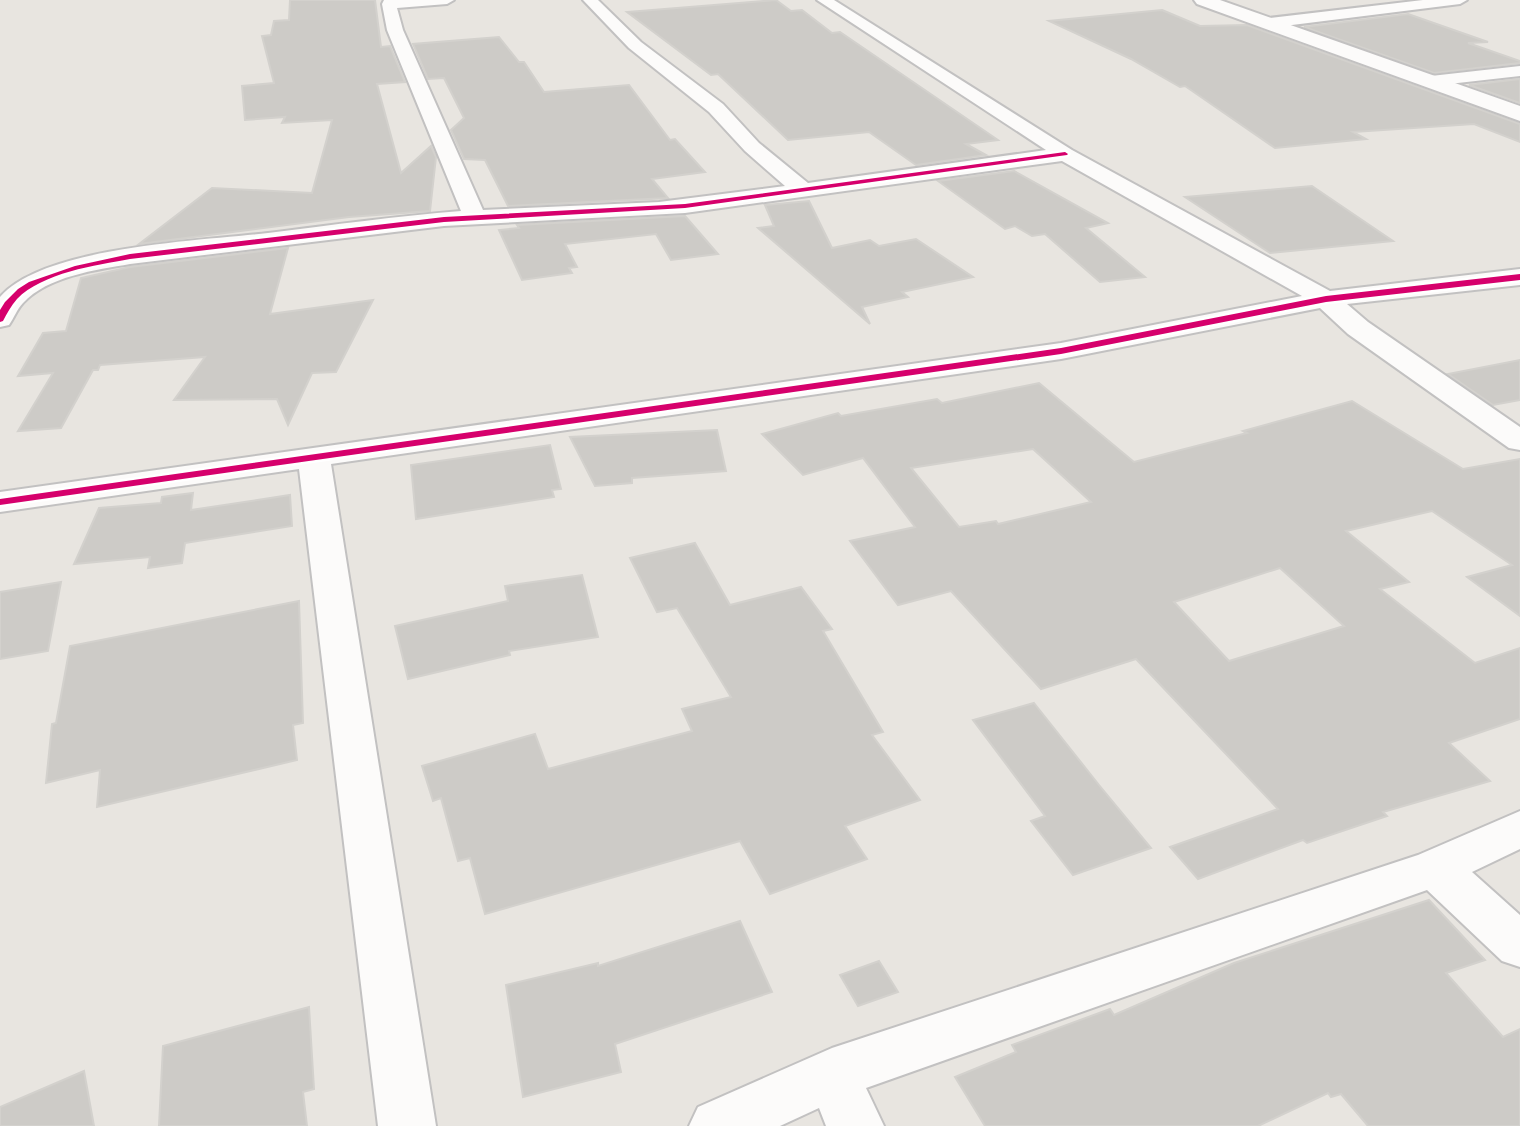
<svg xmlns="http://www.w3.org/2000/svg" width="1520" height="1126" viewBox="0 0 1520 1126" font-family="'IBM Plex Sans',sans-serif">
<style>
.building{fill:#cdcbc7;stroke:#d3d1cd;stroke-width:2;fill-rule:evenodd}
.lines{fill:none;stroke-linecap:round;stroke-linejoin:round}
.street-casing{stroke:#c2c1c1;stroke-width:4}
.secondary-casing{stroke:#c2c1c1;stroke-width:4}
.street{fill:#fcfbfa;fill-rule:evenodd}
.secondary{fill:#fcfbfa;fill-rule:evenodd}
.cycleway-casing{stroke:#fff;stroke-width:5}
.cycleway{fill:#d6006c;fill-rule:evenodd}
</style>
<rect width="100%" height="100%" fill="#e8e5e0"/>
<g class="building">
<path d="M290,0H375L381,47L390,46L405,82L377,84L401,173L431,146L436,157L430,211L349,217L139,244L212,188L312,193L332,120L282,123L285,117L245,120L242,86L274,83L262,36L271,35L274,21L289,20Z"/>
<path d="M776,0L791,11L802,10L832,33L840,32L998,140L966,144L986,155L916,165L869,132L788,140L718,74L711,75L627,12Z"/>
<path d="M1162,10L1200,26L1247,25L1520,124V142L1474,124L1353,132L1366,139L1275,148L1185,86L1180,87L1131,59L1049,21Z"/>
<path d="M1408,14L1488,42L1468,43L1520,61V63L1434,73L1304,27Z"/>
<path d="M499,37L519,62H524L544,92L629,85L670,140L675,139L705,172L652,179L668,198L508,206L485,160L464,159L451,130L464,118L444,78L428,79L413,44Z"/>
<path d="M1520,79V103L1469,85Z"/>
<path d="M1014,171L1108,223L1086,228L1145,277L1100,282L1045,234L1032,236L1015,226L1005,229L938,181Z"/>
<path d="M1312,186L1393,241L1270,253L1185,197Z"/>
<path d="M809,201L832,248L870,240L879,246L916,239L973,277L902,292L908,297L862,307L870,324L758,228L774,226L765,205Z"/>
<path d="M685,216L718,254L671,260L656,234L565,244L577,267L569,268L572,273L522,280L499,230L519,228L517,225Z"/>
<path d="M288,248L270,314L373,300L336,372L312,373L288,425L277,399L174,400L205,357L100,365L98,370H93L61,428L18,431L53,373L18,376L43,333L66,331L81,278L130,267Z"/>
<path d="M1520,360V400L1493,405L1448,374Z"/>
<path d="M1039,383L1134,462L1247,433L1243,431L1352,401L1463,469L1520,459V616L1467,577L1512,565L1432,511L1346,531L1409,582L1380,589L1475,663L1520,648V719L1449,743L1490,781L1383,812L1387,816L1307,843L1303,840L1198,879L1170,847L1278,809L1136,659L1041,689L951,591L898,605L850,541L915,527L863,458L803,475L762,434L838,413L841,416L937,399L942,403ZM1033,449L1091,502L998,524L996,521L959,527L911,468ZM1280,568L1344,626L1229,661L1174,602Z"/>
<path d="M717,430L726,471L632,478V483L595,486L570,437Z"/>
<path d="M550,445L561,489L552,490L554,497L416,519L411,465Z"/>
<path d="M193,493L191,510L290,495L292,526L185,543L182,563L148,568L150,557L74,564L99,508L161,503L162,497Z"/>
<path d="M695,543L730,605L801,587L832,629L823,631L883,732L872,735L920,800L845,826L867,859L770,894L740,841L485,914L470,858L458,861L441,798L433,801L422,766L535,734L548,769L692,731L682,709L731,697L677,608L657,612L630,558Z"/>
<path d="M582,575L598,637L509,651L510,655L408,679L395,626L508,601L505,586Z"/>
<path d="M61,582L48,651L0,659V592Z"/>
<path d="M299,601L303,723L293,725L297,760L97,807L100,770L46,783L52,724L56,723L70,646Z"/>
<path d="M1034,703L1099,785L1151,848L1073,875L1031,821L1045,816L973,720Z"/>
<path d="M1429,900L1485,960L1446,973L1503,1037L1520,1029V1126H1368L1341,1094L1331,1097L1328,1093L1258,1126H985L955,1077L1016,1052L1012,1045L1110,1009L1114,1015L1234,963Z"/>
<path d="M740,921L772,992L615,1044L621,1072L523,1097L506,985L598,963V966Z"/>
<path d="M879,961L898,992L858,1006L840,975Z"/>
<path d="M309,1007L314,1089L303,1092L307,1126H159L163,1046Z"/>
<path d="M84,1071L94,1126H0V1107Z"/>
</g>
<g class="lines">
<defs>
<g id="street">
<path d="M384,0H454L447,4L397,8L403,30L483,210L659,202L785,186L745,151L709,112L629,48L583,0H598L641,42L723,104L759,143L808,183L1046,150L817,0H834L1072,150L1330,291L1520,269V285L1347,304L1368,322L1520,427V450L1509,448L1348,334L1320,308L1061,359L331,464L436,1126H378L299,469L0,512V492L1061,343L1302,296L1062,161L685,213L444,226L130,264C96,270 48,276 23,303C17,309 14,318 9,325L0,327V297C44,246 202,241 268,233C332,225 397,216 461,211L387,30L382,4Z"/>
<path d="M1423,0H1467L1460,4L1269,28L1261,23L1269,18Z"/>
<path d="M1520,66V76L1431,86L1422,81L1431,76Z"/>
<path d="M1520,811V849L1472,872L1520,915V967L1502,961L1427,890L866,1088L884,1126H826L819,1108L780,1126H689L698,1107L832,1048L1418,855Z"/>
</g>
<path id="secondary" d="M1194,0H1220L1520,106V121L1197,4Z"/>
</defs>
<use href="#street" class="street-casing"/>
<use href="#secondary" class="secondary-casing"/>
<use href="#street" class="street"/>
<use href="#secondary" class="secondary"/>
<defs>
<g id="cycleway">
<path d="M1065,152L1068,154L1067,155L685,208L444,222L130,259C96,265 42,273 17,299C11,306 7,313 3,321L0,322V310L5,302L18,289L29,282L75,266L130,254L444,217L685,204Z"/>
<path d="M1520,274V280L1326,302L1061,354L0,505V499L1061,348L1326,296Z"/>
</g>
</defs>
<use href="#cycleway" class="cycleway-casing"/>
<use href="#cycleway" class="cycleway"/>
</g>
</svg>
